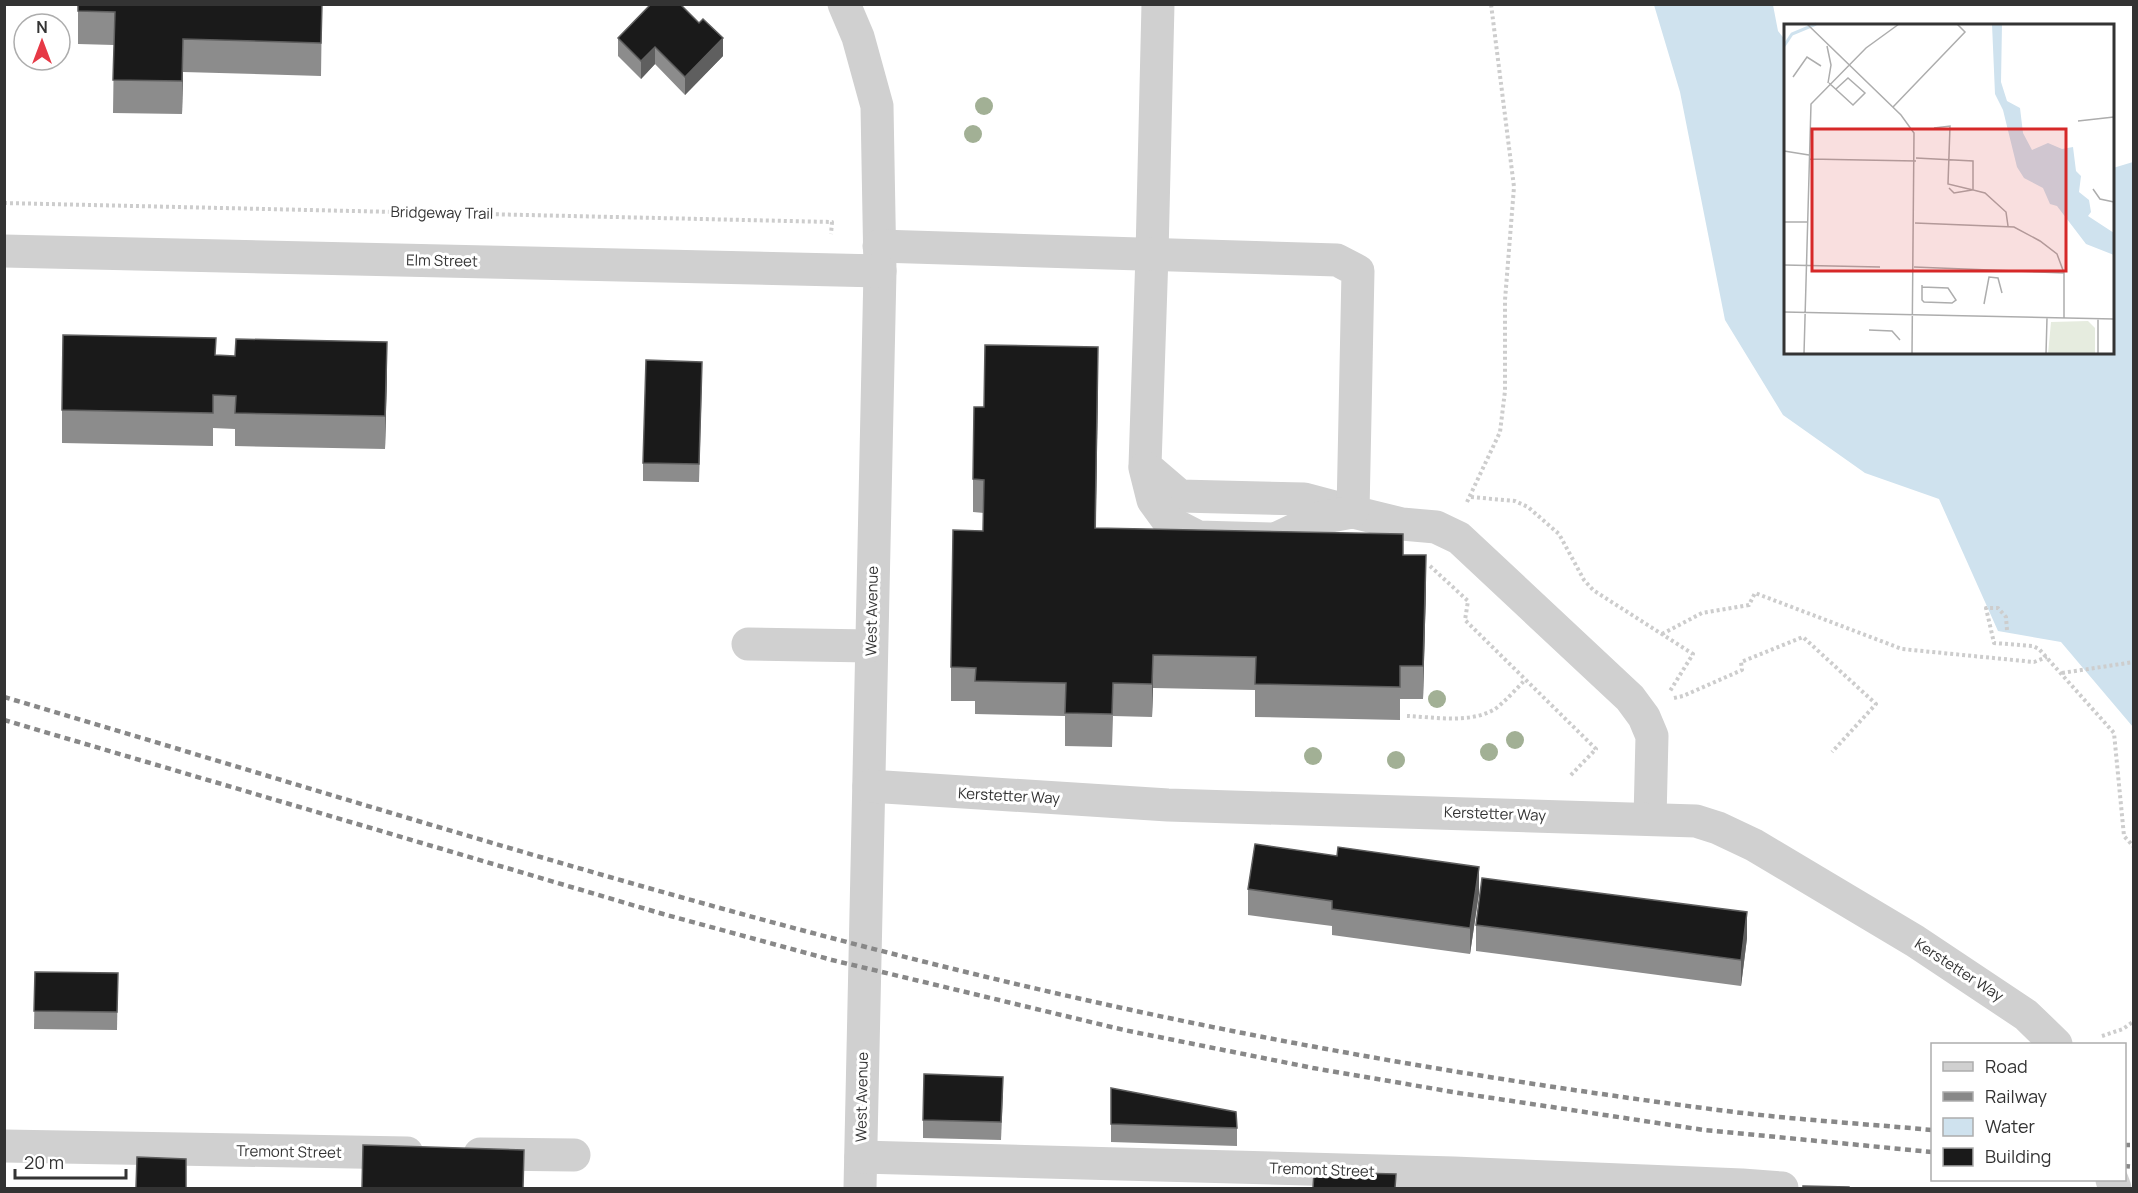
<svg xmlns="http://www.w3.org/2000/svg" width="2138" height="1193" viewBox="0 0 2138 1193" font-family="Manrope,sans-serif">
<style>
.water{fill:#cfe2ee}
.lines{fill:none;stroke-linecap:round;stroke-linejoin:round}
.path{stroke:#cdcdcd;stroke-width:4;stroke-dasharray:3 3;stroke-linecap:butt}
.minor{stroke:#d0d0d0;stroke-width:33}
.rail{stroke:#888;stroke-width:4.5;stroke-dasharray:6 4.5;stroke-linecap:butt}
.tree{fill:#a2b095}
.wall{fill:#8c8c8c}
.shaded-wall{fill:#5f5f5f}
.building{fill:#1a1a1a;stroke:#5f5f5f;stroke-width:1.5}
.labels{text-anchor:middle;stroke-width:6;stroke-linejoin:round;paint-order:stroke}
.street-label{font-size:15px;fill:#333;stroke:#fff}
.inset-river{fill:none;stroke:#cfe2ee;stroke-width:3}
.inset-road{fill:none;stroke:#adadad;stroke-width:1.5}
.view{fill:#d62828;fill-opacity:0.15;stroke:#d62828;stroke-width:3}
.inset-edge{fill:none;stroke:#333;stroke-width:3}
</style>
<rect width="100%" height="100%" fill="#fff"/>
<path class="water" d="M1654,5H1773L1778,31L1786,41V352H2112L2113,168L2133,162V727L2061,642L1998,631L1939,499L1865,473L1783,415L1725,320L1680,92Z"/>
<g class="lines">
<g class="path">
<path d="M4,203L832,222L831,234"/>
<path d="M1471,497L1515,501L1528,507L1559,534L1584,580L1593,590L1693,654L1670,691"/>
<path d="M1467,502L1500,432L1505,391V300L1514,187L1491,4"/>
<path d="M1430,566L1468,601L1465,620L1596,749L1570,776"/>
<path d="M2007,630L2006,617L1998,608H1986L1994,643L2033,646L2039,649L2114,733L2124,836L2134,847"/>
<path d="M1662,634L1702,613L1749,605L1755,593L1902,649L2034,662L2047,657"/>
<path d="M2062,673L2134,662"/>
<path d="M1674,698L1683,696L1742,670L1741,662L1803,637L1876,704L1832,752"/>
<path d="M1407,716C1435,717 1470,724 1495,709C1506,701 1516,689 1525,680"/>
<path d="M2102,1036L2123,1029L2134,1021"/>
</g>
<g class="minor">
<path d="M844,4L858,37L877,106L880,271L860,1188"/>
<path d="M1158,4L1152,254L1145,466L1180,496L1304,499L1353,512"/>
<path d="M879,246L1337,260L1358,271L1353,512L1402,524L1436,527L1459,538L1630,698L1644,717L1652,736L1650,819"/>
<path d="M4,251L880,271"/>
<path d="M1145,468L1153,500L1169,522L1198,537L1275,539L1320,518L1352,512"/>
<path d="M748,644L871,646"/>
<path d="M869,786L1168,805L1696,821L1718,828L1754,845L1915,941L2026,1015L2056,1044"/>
<path d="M4,1146L407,1153"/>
<path d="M480,1154L574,1155"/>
<path d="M861,1157L1454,1173L1742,1185L1782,1188"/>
<path d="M2112,1180L2115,1188"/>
</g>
<g class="rail">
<path d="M4,697C360,802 716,917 1077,998C1294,1047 1514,1084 1734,1112C1800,1120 1867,1124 1932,1130"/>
<path d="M4,720L663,914L832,960L1124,1030L1313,1068L1459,1093L1704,1130L1932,1152"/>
<path d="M2124,1145H2134"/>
<path d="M2124,1166L2134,1167"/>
</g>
</g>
<g class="tree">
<circle cx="984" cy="106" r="9"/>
<circle cx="973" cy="134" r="9"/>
<circle cx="1437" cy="699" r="9"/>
<circle cx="1515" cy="740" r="9"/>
<circle cx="1489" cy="752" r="9"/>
<circle cx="1313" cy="756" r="9"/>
<circle cx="1396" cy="760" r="9"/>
</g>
<g class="wall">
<path d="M78,4H322L321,76L183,72L182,114L113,113L114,45L78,44Z"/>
<path d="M618,38L723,56L685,95L655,64L641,79L618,56Z"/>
<path d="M216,355L387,375L385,449L235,446V429L213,428V446L62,443V410Z"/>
<path d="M702,380L699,482L643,481V463Z"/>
<path d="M1098,380L1096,528L1403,555L1426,588L1423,699H1400V720L1255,717V690L1153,688L1152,717L1113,716L1112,747L1065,746V716L975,714V701H951V667L983,531L984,513L973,512V479L984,407Z"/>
<path d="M1248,889L1479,893L1470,954L1332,935V926L1248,915Z"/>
<path d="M1476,925L1747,938L1741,986L1476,951Z"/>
<path d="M35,972L118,973L117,1030L34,1029Z"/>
<path d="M1111,1088L1237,1128V1146L1111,1142Z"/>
<path d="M1003,1095L1001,1140L923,1138V1120Z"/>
</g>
<g class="shaded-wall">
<path d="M723,38V56L685,95V77Z"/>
<path d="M183,39V72L182,114V81Z"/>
<path d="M655,47V64L641,79V61Z"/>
<path d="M387,342V375L385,449V416Z"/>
<path d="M1098,347V380L1095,561V528Z"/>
<path d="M1426,555V588L1423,699V666Z"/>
<path d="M1153,655V688L1152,717V684Z"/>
<path d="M1479,867V893L1470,954V928Z"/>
<path d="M1747,912V938L1741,986V960Z"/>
</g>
<g class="building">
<path d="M78,4H322L321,43L183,39L182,81L113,80L115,12L78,11Z"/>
<path d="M651,4H680L699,23L703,19L723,38L685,77L655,47L641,61L618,38Z"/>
<path d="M63,335L216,338L215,355L235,356L236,339L387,342L385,416L235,413L236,396L213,395V413L62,410Z"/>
<path d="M985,345L1098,347L1095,528L1403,534V555H1426L1423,666H1400V687L1255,684L1256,657L1153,655L1152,684L1113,683L1112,714L1065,713L1066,683L975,681L976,668L951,667L953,530L983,531L984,480L973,479L974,407H984Z"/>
<path d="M646,360L702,362L699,464L643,463Z"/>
<path d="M1255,844L1337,856L1338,847L1479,867L1470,928L1332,909V901L1248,889Z"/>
<path d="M1482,878L1747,912L1741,960L1476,925Z"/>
<path d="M35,972L118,973L117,1012L34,1011Z"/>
<path d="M924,1074L1003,1077L1001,1122L923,1120Z"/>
<path d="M1111,1088L1236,1112L1237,1128L1111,1124Z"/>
<path d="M363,1145L524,1150L523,1188H362Z"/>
<path d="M137,1157L186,1159V1188H136Z"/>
<path d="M1314,1172L1396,1174L1395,1188H1313Z"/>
<path d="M1803,1186L1849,1187V1188H1803Z"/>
</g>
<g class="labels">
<g class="street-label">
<text transform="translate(442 213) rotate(1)" y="5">Bridgeway Trail</text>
<text transform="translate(442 261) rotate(1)" y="5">Elm Street</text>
<text transform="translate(872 611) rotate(-89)" y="5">West Avenue</text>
<text transform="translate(1009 796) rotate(3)" y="5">Kerstetter Way</text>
<text transform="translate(1495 814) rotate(2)" y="5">Kerstetter Way</text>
<text transform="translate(1959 970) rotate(33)" y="5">Kerstetter Way</text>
<text transform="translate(862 1097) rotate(-89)" y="5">West Avenue</text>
<text transform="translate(289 1152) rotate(1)" y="5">Tremont Street</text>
<text transform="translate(1322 1170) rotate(2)" y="5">Tremont Street</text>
</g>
</g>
<g transform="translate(1784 24)">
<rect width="330" height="330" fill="#fff"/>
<path d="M304,297L311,304V330H264L267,298Z" fill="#e6ecdf"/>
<path d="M208,0H218L217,58L223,77L236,84L239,109L248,126L264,119L278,125L289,123L292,147L297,152L295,168L305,176L307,188L304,192L330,209V231L302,220L273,182L266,180L259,164L240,154L233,143L219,86L211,70Z" fill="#cfe2ee"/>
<path class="inset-river" d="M0,22L8,10L32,0"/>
<path class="inset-road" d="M23,0L117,91L130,109L128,330M43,22L47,41L44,59M9,53L23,33L37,42M45,59L69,81L81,69L64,54L52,65M109,83L181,8L173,0M294,97L330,93M150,104L166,102L164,160L189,166M0,127L25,131M132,134L189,137V166L201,169L222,188L224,202M25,135L132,137M165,164L170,169L188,166M309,165L316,175L330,178M0,198H24M131,199L230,203L256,217L273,230L280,249V294M0,241L96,243M130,243L280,249M138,261V276L140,278L168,279L172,276L164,264L138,263M200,280L205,253L214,254L218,269M0,288L330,295M85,306L108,307L116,316M20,330L27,80L82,24L115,0M262,330L263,294M314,330V295"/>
<path class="view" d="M28,105H282V247H28Z"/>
<rect width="330" height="330" class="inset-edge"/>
</g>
<rect width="2138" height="1193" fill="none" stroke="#333333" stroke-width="12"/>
<rect x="1931" y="1043" width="195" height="138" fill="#ffffff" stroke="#adadad" stroke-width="1.5"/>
<rect x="1943" y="1062" width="30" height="9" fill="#d0d0d0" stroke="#adadad" stroke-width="1.5"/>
<text x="1985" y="1073" font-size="18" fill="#333333">Road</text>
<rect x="1943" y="1092" width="30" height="9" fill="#888888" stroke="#adadad" stroke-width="1.5"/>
<text x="1985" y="1103" font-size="18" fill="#333333">Railway</text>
<rect x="1943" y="1118" width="30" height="18" fill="#cfe2ee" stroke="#adadad" stroke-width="1.5"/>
<text x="1985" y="1133" font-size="18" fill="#333333">Water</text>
<rect x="1943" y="1148" width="30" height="18" fill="#1a1a1a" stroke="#adadad" stroke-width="1.5"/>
<text x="1985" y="1163" font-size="18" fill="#333333">Building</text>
<g transform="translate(42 42)"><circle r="28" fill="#ffffff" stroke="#adadad" stroke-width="1.5"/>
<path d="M0-4.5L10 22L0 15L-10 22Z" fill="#e63946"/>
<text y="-9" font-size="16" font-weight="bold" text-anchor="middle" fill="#333333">N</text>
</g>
<path d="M15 1169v9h111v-9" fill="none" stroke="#333333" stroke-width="3"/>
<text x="24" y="1169" font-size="18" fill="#333333" stroke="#ffffff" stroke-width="4.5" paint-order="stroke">20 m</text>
</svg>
